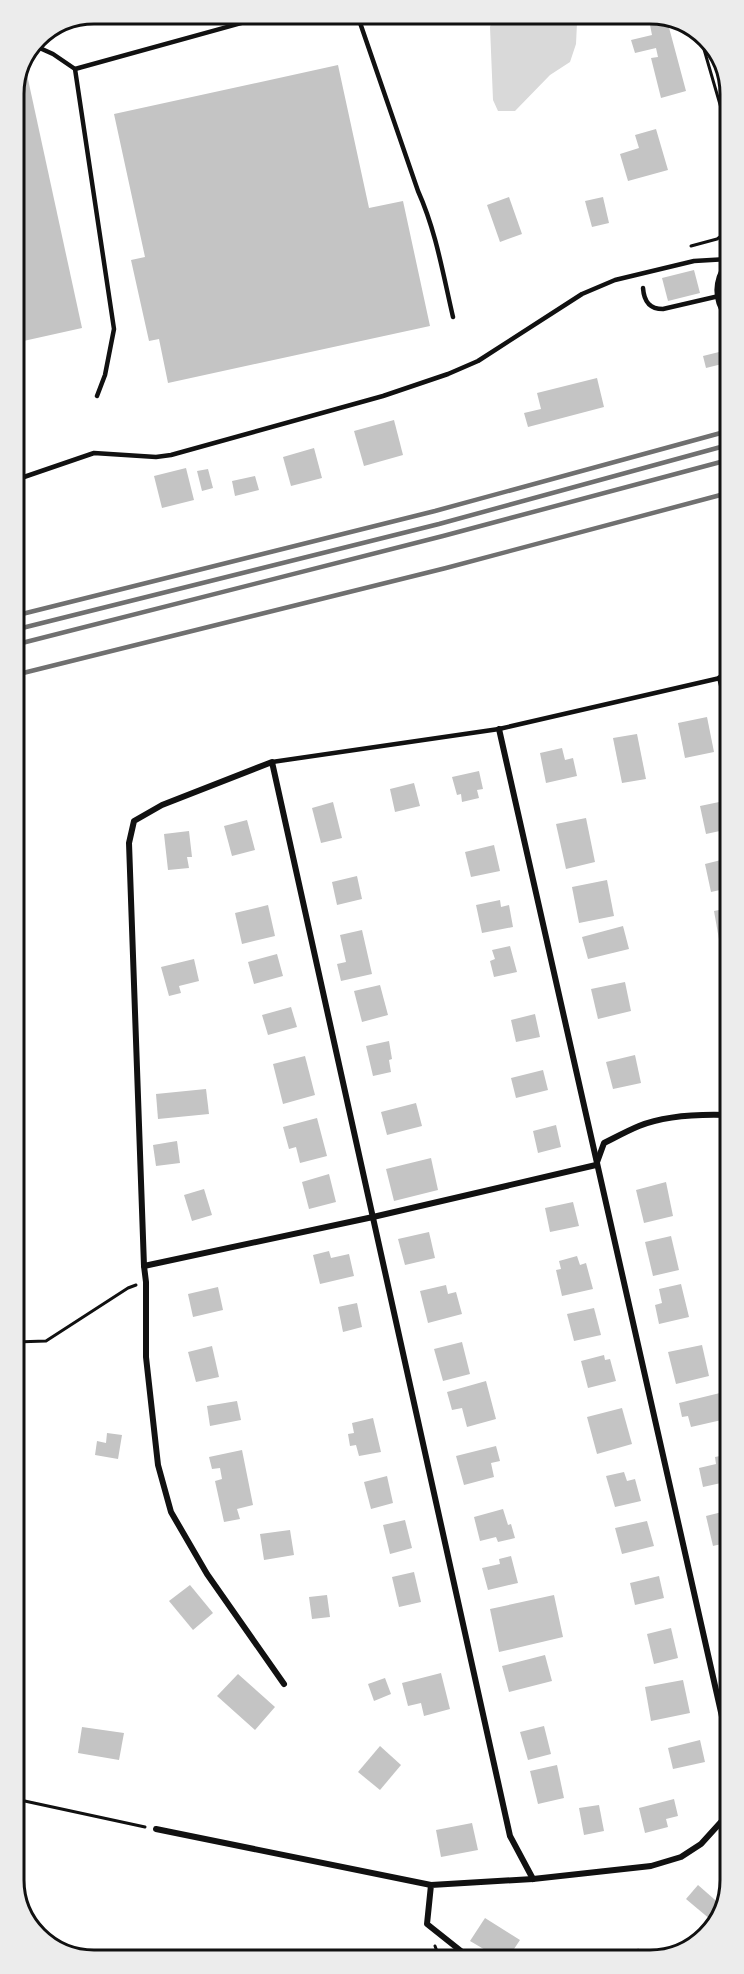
<svg xmlns="http://www.w3.org/2000/svg" width="744" height="1974" viewBox="0 0 744 1974" font-family="'Roboto Serif',serif">
<style>
.water{fill:#d9d9d9}
.building{fill:#c4c4c4}
.lines{fill:none;stroke-linecap:round;stroke-linejoin:round}
.path{stroke:#111;stroke-width:3}
.service{stroke:#111;stroke-width:4.5}
.minor{stroke:#111;stroke-width:6}
.tertiary{stroke:#111;stroke-width:10}
.rail{stroke:#707070;stroke-width:4.5}
.rim{fill:none;stroke:#111;stroke-width:3}
</style>
<rect width="100%" height="100%" fill="#fff"/>
<path class="water" d="M494,14H575L577,23L576,44L570,62L550,75L515,111H498L493,100L490,27Z"/>
<g class="building">
<path d="M577,14H586L588,21L579,23Z"/>
<path d="M667,20L686,91L661,98L651,58L658,57L656,48L635,53L631,40L652,35L650,25Z"/>
<path d="M338,65L369,208L403,201L430,326L168,383L159,339L149,341L131,260L145,257L114,114Z"/>
<path d="M26,70L82,328L19,342L14,321V89L22,71Z"/>
<path d="M656,129L668,170L628,181L620,154L639,148L635,135Z"/>
<path d="M509,197L522,234L500,242L487,205Z"/>
<path d="M603,197L609,223L592,227L585,201Z"/>
<path d="M694,270L700,293L668,301L662,278Z"/>
<path d="M719,352L722,364L706,368L703,356Z"/>
<path d="M597,378L604,407L528,427L524,413L541,409L537,393Z"/>
<path d="M394,420L403,455L364,466L354,431Z"/>
<path d="M314,448L322,478L291,486L283,457Z"/>
<path d="M186,468L194,500L162,508L154,476Z"/>
<path d="M208,469L213,488L202,491L197,471Z"/>
<path d="M255,476L259,490L235,496L232,481Z"/>
<path d="M707,717L714,752L685,758L678,723Z"/>
<path d="M637,734L646,779L622,783L613,738Z"/>
<path d="M562,748L565,760L573,758L577,776L546,783L540,753Z"/>
<path d="M479,771L483,789L477,790L479,798L462,802L461,794L457,795L452,777Z"/>
<path d="M414,783L420,806L395,812L390,789Z"/>
<path d="M724,801L729,829L706,834L700,806Z"/>
<path d="M333,802L342,838L321,843L312,808Z"/>
<path d="M586,818L595,862L566,869L556,824Z"/>
<path d="M247,820L255,850L232,856L224,826Z"/>
<path d="M189,831L192,857H187L189,868L168,870L164,834Z"/>
<path d="M494,845L500,871L471,877L465,852Z"/>
<path d="M729,858V888L711,892L705,864Z"/>
<path d="M357,876L362,899L337,905L332,882Z"/>
<path d="M607,880L614,916L579,923L572,887Z"/>
<path d="M500,900L501,907L509,905L513,927L482,933L476,905Z"/>
<path d="M268,905L275,936L242,944L235,913Z"/>
<path d="M729,908V943L720,945L714,911Z"/>
<path d="M623,926L629,949L588,959L582,937Z"/>
<path d="M362,930L372,974L341,981L337,964L346,962L340,935Z"/>
<path d="M510,946L517,972L494,977L490,961L495,959L492,950Z"/>
<path d="M277,954L283,976L254,984L248,962Z"/>
<path d="M194,959L199,981L179,986L181,993L169,996L161,967Z"/>
<path d="M625,982L631,1011L598,1019L591,989Z"/>
<path d="M380,985L388,1015L362,1022L354,991Z"/>
<path d="M291,1007L297,1027L268,1035L262,1015Z"/>
<path d="M535,1014L540,1037L516,1042L511,1020Z"/>
<path d="M389,1041L392,1059L389,1060L391,1072L373,1076L366,1046Z"/>
<path d="M635,1055L641,1083L613,1089L606,1062Z"/>
<path d="M305,1056L315,1095L283,1104L273,1064Z"/>
<path d="M543,1070L548,1090L516,1098L511,1078Z"/>
<path d="M206,1089L209,1114L158,1119L156,1094Z"/>
<path d="M416,1103L422,1126L387,1135L381,1112Z"/>
<path d="M317,1118L327,1156L300,1163L296,1147L289,1149L283,1127Z"/>
<path d="M556,1125L561,1147L538,1153L533,1131Z"/>
<path d="M177,1141L180,1163L156,1166L153,1145Z"/>
<path d="M431,1158L438,1190L394,1201L386,1169Z"/>
<path d="M329,1174L336,1202L309,1209L302,1182Z"/>
<path d="M666,1182L673,1216L644,1223L636,1190Z"/>
<path d="M204,1189L212,1215L192,1221L184,1195Z"/>
<path d="M573,1202L579,1226L550,1232L545,1208Z"/>
<path d="M429,1232L435,1258L405,1265L398,1239Z"/>
<path d="M671,1236L679,1270L653,1276L645,1242Z"/>
<path d="M329,1251L331,1258L349,1254L354,1276L320,1284L313,1255Z"/>
<path d="M577,1256L580,1265L586,1263L593,1289L562,1296L556,1270L561,1269L559,1261Z"/>
<path d="M681,1284L689,1317L659,1324L655,1305L662,1303L659,1289Z"/>
<path d="M446,1285L448,1294L456,1292L462,1314L428,1323L420,1291Z"/>
<path d="M218,1287L223,1310L193,1317L188,1294Z"/>
<path d="M357,1303L362,1327L343,1332L338,1307Z"/>
<path d="M594,1308L601,1335L574,1341L567,1314Z"/>
<path d="M462,1342L470,1374L443,1381L434,1349Z"/>
<path d="M702,1345L709,1376L676,1384L668,1352Z"/>
<path d="M212,1346L219,1377L196,1382L188,1352Z"/>
<path d="M604,1355L605,1360L610,1359L616,1381L588,1388L581,1361Z"/>
<path d="M486,1381L496,1419L467,1427L462,1408L452,1410L447,1392Z"/>
<path d="M720,1393L726,1419L691,1427L688,1416L682,1417L679,1403Z"/>
<path d="M237,1401L241,1420L210,1426L207,1406Z"/>
<path d="M622,1408L632,1444L597,1454L587,1417Z"/>
<path d="M373,1418L381,1452L359,1456L356,1445L350,1446L348,1434L354,1433L352,1423Z"/>
<path d="M107,1433L122,1435L118,1459L95,1455L97,1441L106,1443Z"/>
<path d="M496,1446L500,1461L491,1463L494,1477L464,1485L456,1456Z"/>
<path d="M242,1450L253,1505L237,1509L240,1519L224,1522L215,1481L222,1479L220,1468L212,1469L209,1457Z"/>
<path d="M730,1454V1481L703,1487L699,1468L716,1464L715,1457Z"/>
<path d="M624,1472L627,1481L635,1479L641,1501L615,1507L606,1476Z"/>
<path d="M387,1476L393,1503L371,1509L364,1482Z"/>
<path d="M503,1509L508,1525L511,1524L515,1538L498,1542L496,1537L480,1541L474,1517Z"/>
<path d="M730,1510V1542L713,1546L706,1516Z"/>
<path d="M405,1520L412,1548L390,1554L383,1525Z"/>
<path d="M647,1521L654,1546L622,1554L615,1528Z"/>
<path d="M290,1530L294,1555L264,1560L260,1534Z"/>
<path d="M730,1554V1588H729L722,1556Z"/>
<path d="M511,1556L518,1583L488,1590L482,1568L500,1564L499,1559Z"/>
<path d="M414,1572L421,1602L399,1607L392,1577Z"/>
<path d="M659,1576L664,1598L635,1605L630,1583Z"/>
<path d="M190,1585L213,1613L193,1630L169,1601Z"/>
<path d="M327,1595L330,1617L312,1619L309,1597Z"/>
<path d="M554,1595L563,1637L499,1652L490,1609Z"/>
<path d="M671,1628L678,1658L654,1664L647,1634Z"/>
<path d="M545,1655L552,1681L509,1692L502,1666Z"/>
<path d="M441,1673L450,1709L424,1716L421,1703L408,1706L402,1683Z"/>
<path d="M238,1674L275,1707L255,1730L217,1696Z"/>
<path d="M385,1678L391,1694L374,1701L368,1684Z"/>
<path d="M683,1680L690,1713L651,1721L645,1687Z"/>
<path d="M544,1726L551,1754L528,1760L520,1732Z"/>
<path d="M82,1727L124,1733L119,1760L78,1753Z"/>
<path d="M700,1740L705,1762L673,1769L668,1748Z"/>
<path d="M380,1746L401,1765L380,1790L358,1772Z"/>
<path d="M557,1765L564,1798L538,1804L530,1771Z"/>
<path d="M674,1799L678,1816L666,1819L668,1827L645,1833L639,1808Z"/>
<path d="M599,1805L604,1831L584,1835L579,1808Z"/>
<path d="M472,1823L478,1850L441,1857L436,1830Z"/>
<path d="M698,1885L722,1906L711,1920L686,1899Z"/>
<path d="M485,1918L520,1940L508,1958H499L470,1941Z"/>
<path d="M638,1948L648,1956L647,1958H630Z"/>
</g>
<g class="lines">
<g class="path">
<path d="M699,32L728,132"/>
<path d="M691,246L717,239L728,231"/>
<path d="M15,1342L46,1341L128,1288L136,1285"/>
<path d="M16,1796L20,1800L145,1827"/>
<path d="M435,1946L440,1959"/>
</g>
<g class="service">
<path d="M357,14L418,191C436,231 443,274 453,317"/>
<path d="M33,45L53,54L75,69L114,329L105,375L97,396"/>
<path d="M75,69L274,14"/>
<path d="M643,288C644,302 650,309 663,309L719,296"/>
<path d="M21,478L94,453L156,457L171,455L383,396L448,374L478,361L582,294L615,280L694,261L728,259"/>
<path d="M272,762L499,729L720,678"/>
</g>
<g class="minor">
<path d="M729,677L720,678L729,714"/>
<path d="M499,729L730,1752"/>
<path d="M144,1266L373,1217L596,1165L604,1143C616,1137 627,1131 639,1126C666,1115 700,1114 729,1115"/>
<path d="M284,1684L207,1574L171,1512L158,1465L146,1357V1282L144,1266L129,843L134,821L162,805L272,762L510,1836L533,1879"/>
<path d="M156,1829L431,1885"/>
<path d="M471,1959L427,1924L431,1885L533,1879L651,1866L681,1857L701,1844L730,1812"/>
</g>
<path class="tertiary" d="M728,265C717,281 716,299 728,315"/>
<g class="rail">
<path d="M14,616L435,511L728,431"/>
<path d="M14,630L439,524L728,445"/>
<path d="M14,645L443,536L728,460"/>
<path d="M15,675L446,568L728,493"/>
</g>
</g>
<path d="M0 0H744V1974H0ZM94 24H650A70 70 0 0 1 720 94V1880A70 70 0 0 1 650 1950H94A70 70 0 0 1 24 1880V94A70 70 0 0 1 94 24Z" fill="#ececec" fill-rule="evenodd"/>
<path class="rim" d="M94 24H650A70 70 0 0 1 720 94V1880A70 70 0 0 1 650 1950H94A70 70 0 0 1 24 1880V94A70 70 0 0 1 94 24Z"/>
</svg>
